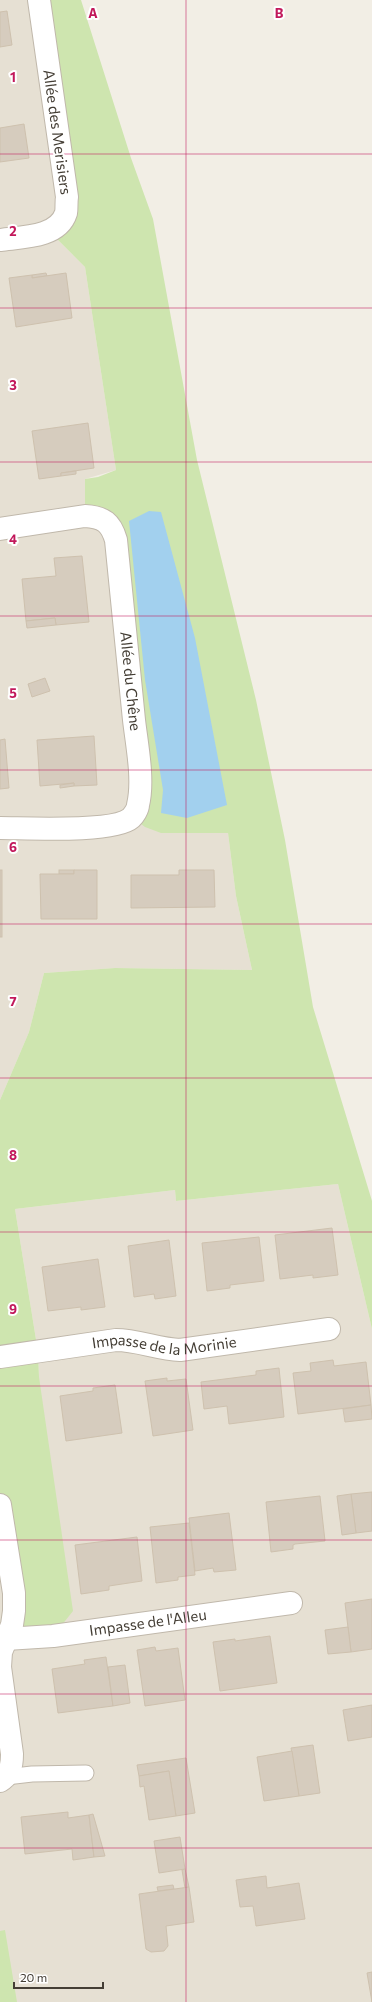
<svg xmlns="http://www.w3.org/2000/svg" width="372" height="2002" viewBox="0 0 372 2002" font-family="Commissioner,sans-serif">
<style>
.residential{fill:#e6e0d3}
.green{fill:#cee5af}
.water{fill:#a2d0ee}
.building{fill:#d6ccbe;stroke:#cec1ae}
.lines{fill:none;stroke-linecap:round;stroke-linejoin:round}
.lane-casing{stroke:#c0b8ab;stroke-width:17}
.street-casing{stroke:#c0b8ab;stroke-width:24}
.lane{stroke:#fff;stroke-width:15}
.street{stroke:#fff;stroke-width:22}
.grid{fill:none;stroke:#c2185b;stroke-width:1;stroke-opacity:0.55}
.labels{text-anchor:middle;stroke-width:4;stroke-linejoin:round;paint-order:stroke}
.street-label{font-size:15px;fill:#443e35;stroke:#fff}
.grid-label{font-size:13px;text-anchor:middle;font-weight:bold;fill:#c2185b;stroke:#fff;stroke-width:4;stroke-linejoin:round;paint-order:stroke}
</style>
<rect width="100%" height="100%" fill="#f2eee5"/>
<g class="residential">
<path d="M0,0H39L67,197L49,231L85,267L116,470L85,479L102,520L210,833H228L236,896L252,970L115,968L44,973L29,1032L0,1100Z"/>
<path d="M338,1184L372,1329V2002H0V1505L39,1377L38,1352L15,1209L175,1190L176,1201Z"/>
</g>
<g class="green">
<path d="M39,0H81L131,158L153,219L197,460L256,700L285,840L313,1007L372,1201V1329L338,1184L176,1201L175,1190L15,1209L38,1352L39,1377L73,1611L53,1636L6,1639L0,1505V1100L29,1032L44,973L115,968L252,970L236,896L228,833H161L145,827L132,817L116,540L85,516V479L98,477L116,470L85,267L49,231L65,213Z"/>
<path d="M5,1930L17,2002H0V1931Z"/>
</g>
<path class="water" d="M149,511L161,512L195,638L227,805L187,818L161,813L163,790L145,680L129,521Z"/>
<g class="building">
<path d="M7,11L12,45L0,47V12Z"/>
<path d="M24,124L29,158L0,162V128Z"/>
<path d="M46,273L47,276L32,278V275Z"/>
<path d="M66,273L72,318L16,327L9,278L32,275V278Z"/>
<path d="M88,423L94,468L61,473V476L39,479L32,431Z"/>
<path d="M76,471V474L61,476V473Z"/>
<path d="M82,556L89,622L56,625L55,618L26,621L22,579L56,576L54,558Z"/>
<path d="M55,618L56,625L27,628L26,621Z"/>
<path d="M45,678L50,691L32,697L28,684Z"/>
<path d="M94,736L97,785L74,786V783L40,786L37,740Z"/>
<path d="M5,739L9,788L0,789V740Z"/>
<path d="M74,783V786L60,788V785Z"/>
<rect x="0" y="870" width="2" height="67"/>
<rect x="59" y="870" width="15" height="4"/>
<path d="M74,870H97V919H41L40,874H74Z"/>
<path d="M179,870H214L215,907L131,908V875H179Z"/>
<path d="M332,1228L338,1275L313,1278V1275L280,1279L275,1235Z"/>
<path d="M259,1237L264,1281L230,1285V1288L207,1291L202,1243Z"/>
<path d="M169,1240L176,1296L155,1299L154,1294L134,1297L128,1246Z"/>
<path d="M98,1259L105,1307L81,1310V1307L48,1311L42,1267Z"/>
<path d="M333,1360L334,1366L366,1362L371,1405L298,1414L293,1373L311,1371L310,1363Z"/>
<path d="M279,1368L284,1417L229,1424L227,1406L204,1409L201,1382L256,1375V1371Z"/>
<path d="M167,1378V1381L186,1379L193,1430L153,1436L145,1381Z"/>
<path d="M115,1385L122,1433L66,1441L60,1396L93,1391V1388Z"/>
<path d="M371,1405L372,1419L345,1422L343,1409Z"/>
<path d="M372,1492V1531L356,1533L351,1494Z"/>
<path d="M351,1494L356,1533L342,1535L337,1496Z"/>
<path d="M320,1496L325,1541L295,1544L293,1545V1549L271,1552L266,1502Z"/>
<path d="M229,1513L236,1570L214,1572L213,1568L195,1571L189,1518Z"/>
<path d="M189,1523L195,1575L178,1577V1580L156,1583L150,1527Z"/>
<path d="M137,1537L142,1581L109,1586V1590L81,1594L75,1545Z"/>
<path d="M372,1599V1649L351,1652L345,1603Z"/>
<path d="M348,1627L351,1652L328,1654L325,1630Z"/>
<path d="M270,1636L277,1683L220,1691L213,1642L235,1639V1641Z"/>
<path d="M155,1647L156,1651L178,1648L185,1700L145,1706L137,1650Z"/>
<path d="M106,1657L113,1706L58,1713L52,1669L85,1664L84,1660Z"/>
<path d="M125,1665L130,1703L113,1706L108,1667Z"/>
<path d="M372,1705V1737L348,1741L343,1710Z"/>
<path d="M313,1745L320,1793L299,1796L291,1748Z"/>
<path d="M292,1751L299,1796L264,1801L257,1757Z"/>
<path d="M186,1758L195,1813L176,1816L169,1771L139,1776L137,1765Z"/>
<path d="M169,1771L176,1816L149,1820L144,1786L140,1787L139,1776Z"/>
<path d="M68,1812V1818L89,1815L94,1857L73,1860L72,1849L25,1854L21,1817Z"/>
<path d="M93,1814L105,1856L94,1857L89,1815Z"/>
<path d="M180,1837L185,1869L159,1873L154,1841Z"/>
<path d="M185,1869L189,1887L185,1888L182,1870Z"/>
<path d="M266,1876L267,1888L299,1883L305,1919L256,1926L253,1906L240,1907L236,1880Z"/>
<path d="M173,1885L174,1889L158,1891L157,1887Z"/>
<path d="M189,1887L194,1922L166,1926L168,1946L164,1951L151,1952L146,1949L139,1894Z"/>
<path d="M372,1972V2002L367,1973Z"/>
</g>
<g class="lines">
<defs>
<path id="lane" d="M6,1777L32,1774L86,1773"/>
<g id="street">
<path d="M0,240C21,237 58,238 66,213C67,208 66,202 67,197L39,0"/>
<path id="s1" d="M0,529L85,516C104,517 111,523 116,540C122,600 128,660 134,720C137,746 144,780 138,805C138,809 134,815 131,818C114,833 26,828 0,828"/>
<path id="s2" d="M0,1357L116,1340C137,1340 158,1349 180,1350L329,1329"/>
<path d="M0,1505L14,1593V1611L12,1625L1,1652L0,1667"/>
<path id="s3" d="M6,1639L53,1636L291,1603"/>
<path d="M0,1667L12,1754C12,1766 10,1775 0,1781"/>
</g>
</defs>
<use href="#lane" class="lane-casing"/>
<use href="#street" class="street-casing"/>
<use href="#lane" class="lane"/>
<use href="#street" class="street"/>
</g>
<path class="grid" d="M186,0V2002M0,154H372M0,308H372M0,462H372M0,616H372M0,770H372M0,924H372M0,1078H372M0,1232H372M0,1386H372M0,1540H372M0,1694H372M0,1848H372"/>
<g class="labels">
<g class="street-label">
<text transform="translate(57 132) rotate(82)" y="5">Allée des Merisiers</text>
<text dy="5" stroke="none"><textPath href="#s1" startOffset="271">Allée du Chêne</textPath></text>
<text dy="5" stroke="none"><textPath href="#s2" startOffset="166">Impasse de la Morinie</textPath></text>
<text dy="5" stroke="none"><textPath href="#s3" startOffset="143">Impasse de l'Alleu</textPath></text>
</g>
</g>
<g class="grid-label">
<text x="93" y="18">A</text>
<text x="279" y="18">B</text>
<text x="13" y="82">1</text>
<text x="13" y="236">2</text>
<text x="13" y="390">3</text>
<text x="13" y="544">4</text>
<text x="13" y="698">5</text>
<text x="13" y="852">6</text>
<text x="13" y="1006">7</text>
<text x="13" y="1160">8</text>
<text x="13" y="1314">9</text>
</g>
<path d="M14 1982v6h89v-6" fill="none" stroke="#443e35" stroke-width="2"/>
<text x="20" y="1982" font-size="12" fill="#443e35" stroke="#ffffff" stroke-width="3" paint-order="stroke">20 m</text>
</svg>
